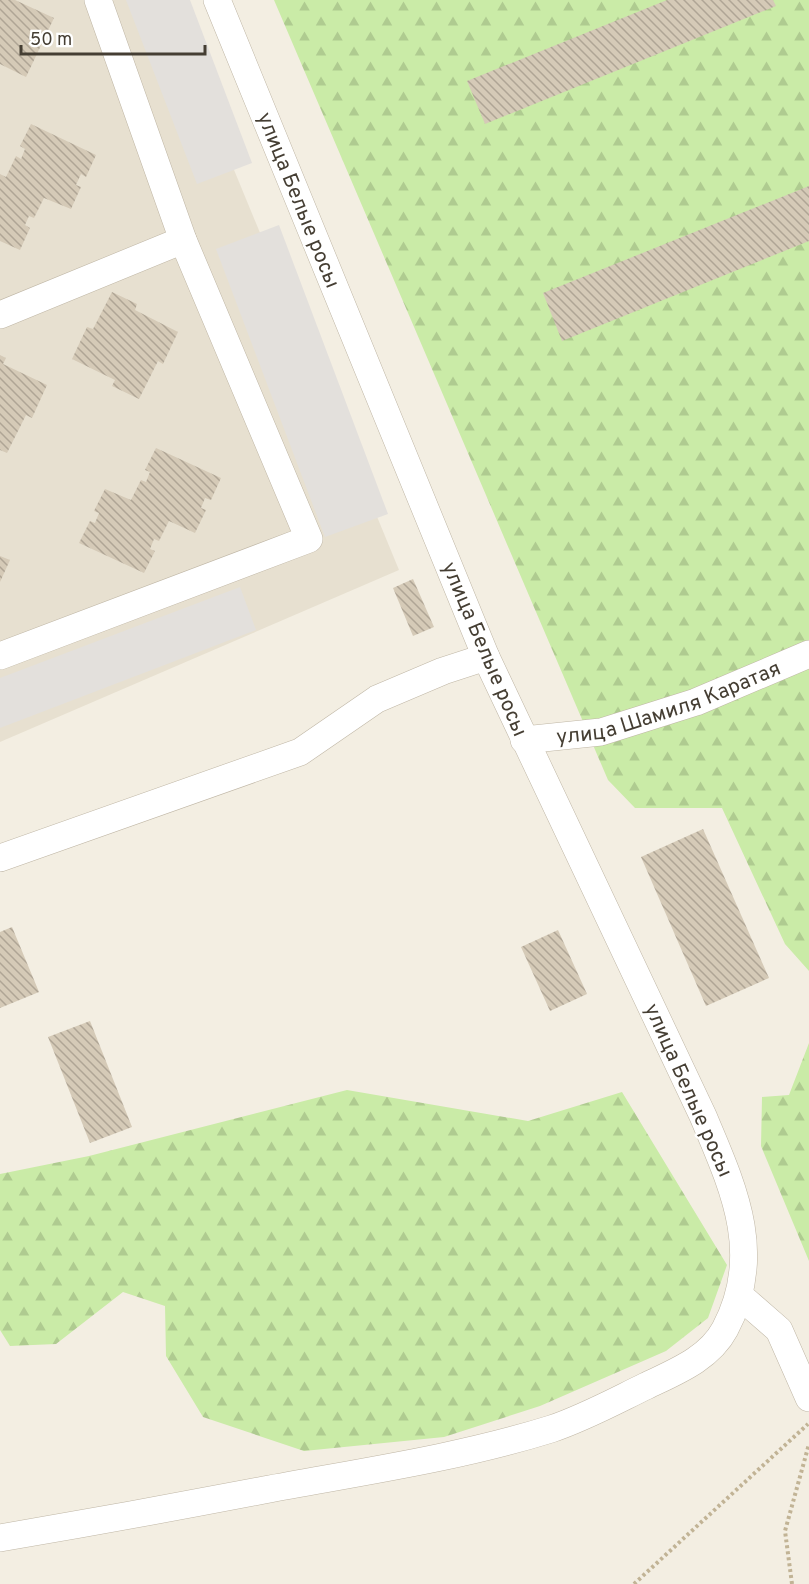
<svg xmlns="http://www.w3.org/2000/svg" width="809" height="1584" viewBox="0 0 809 1584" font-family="Overpass,sans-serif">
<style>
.residential{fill:#e7e0d0}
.forest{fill:url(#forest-firs)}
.parking{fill:#e3e0dc}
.building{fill:url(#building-back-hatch)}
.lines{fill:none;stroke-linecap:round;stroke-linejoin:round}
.minor-casing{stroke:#bfb6a5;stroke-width:28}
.path{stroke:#c1b395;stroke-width:4;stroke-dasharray:3 3;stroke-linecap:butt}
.minor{stroke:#fff;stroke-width:27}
.labels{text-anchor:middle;stroke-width:4.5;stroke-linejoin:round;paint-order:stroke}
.street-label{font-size:21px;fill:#453e33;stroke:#fff}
</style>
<defs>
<pattern id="forest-firs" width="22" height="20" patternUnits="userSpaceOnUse" patternTransform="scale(1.5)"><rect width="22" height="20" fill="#caeba7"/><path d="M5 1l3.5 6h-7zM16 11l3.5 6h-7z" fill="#afcb90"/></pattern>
<pattern id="building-back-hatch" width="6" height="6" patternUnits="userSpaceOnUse" patternTransform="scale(1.5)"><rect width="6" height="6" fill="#d5cab7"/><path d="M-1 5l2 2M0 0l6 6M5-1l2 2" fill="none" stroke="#afa595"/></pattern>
</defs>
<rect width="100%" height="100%" fill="#f3eee2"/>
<path class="residential" d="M0,0H164L399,570L0,742Z"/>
<g class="forest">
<path d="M274,0H809V971L785,944L722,808H635L608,780Z"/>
<path d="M809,1043V1261L761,1146L762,1097L789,1095Z"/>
<path d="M347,1090L528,1121L622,1092L727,1265L708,1318L666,1351L540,1406L444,1437L304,1451L203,1417L166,1356L165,1306L123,1292L56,1344L10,1346L0,1330V1174L89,1156Z"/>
</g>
<g class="parking">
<path d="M126,0H190L252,163L197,184Z"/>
<path d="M279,225L388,514L325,537L216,249Z"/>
<path d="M240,587L256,630L0,728V678Z"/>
</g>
<g class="building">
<path d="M0,0H15L54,18L26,77L0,64Z"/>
<path d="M667,0H773L776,6L485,124L467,81Z"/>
<path d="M31,124L96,155L86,177L81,174L76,185L81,187L71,209L44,198L34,218L29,216L25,225L30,228L20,250L0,241V174L6,177L16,156L21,159L25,149L20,146Z"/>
<path d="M809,186V241L562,341L543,293Z"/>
<path d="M112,292L137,304L135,310L178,332L163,364L158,361L139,399L112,386L115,380L72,359L87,327L93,329Z"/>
<path d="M0,355L6,358L3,364L47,385L32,418L26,415L7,453L0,450Z"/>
<path d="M156,448L221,478L211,500L205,498L201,508L206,510L195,533L169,521L159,541L154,539L150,549L155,551L144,573L79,543L90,521L95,523L99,513L94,511L105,489L131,500L141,480L146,482L150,472L145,470Z"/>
<path d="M0,556L10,560L0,582Z"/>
<path d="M413,579L434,627L413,636L393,588Z"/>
<path d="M703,829L769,978L706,1006L641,857Z"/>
<path d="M12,927L39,992L0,1008V932Z"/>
<path d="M558,930L587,994L550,1011L521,947Z"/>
<path d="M90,1021L132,1127L90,1143L48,1037Z"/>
</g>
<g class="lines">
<defs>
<g id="minor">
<path d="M0,315L183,240"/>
<path d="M0,656L309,539L183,240L98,0"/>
<path id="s1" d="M524,740L601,732L696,702L809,654"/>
<path d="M0,858L300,752L377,699L443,671L486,657"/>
<path d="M740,1296L779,1330L809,1398"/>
<path d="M0,1538C88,1523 176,1507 264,1490C360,1472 458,1458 551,1429C584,1418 615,1401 646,1386C675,1372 709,1359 725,1329C765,1254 733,1187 703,1116L486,657L217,0"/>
</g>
</defs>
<use href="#minor" class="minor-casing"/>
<g class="path">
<path d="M634,1584L808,1424"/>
<path d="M792,1584L785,1531L809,1444"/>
</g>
<use href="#minor" class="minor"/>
</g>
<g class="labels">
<g class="street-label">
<text transform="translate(299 200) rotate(68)" y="7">улица Белые росы</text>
<text transform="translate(485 649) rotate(67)" y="7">улица Белые росы</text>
<text dy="7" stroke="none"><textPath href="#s1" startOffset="150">улица Шамиля Каратая</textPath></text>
<text transform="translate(689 1090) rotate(66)" y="7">улица Белые росы</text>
</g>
</g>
<path d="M21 45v9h184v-9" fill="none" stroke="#453e33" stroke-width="3"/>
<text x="30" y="45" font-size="18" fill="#453e33" stroke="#ffffff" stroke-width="4.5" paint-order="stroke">50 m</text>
</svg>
